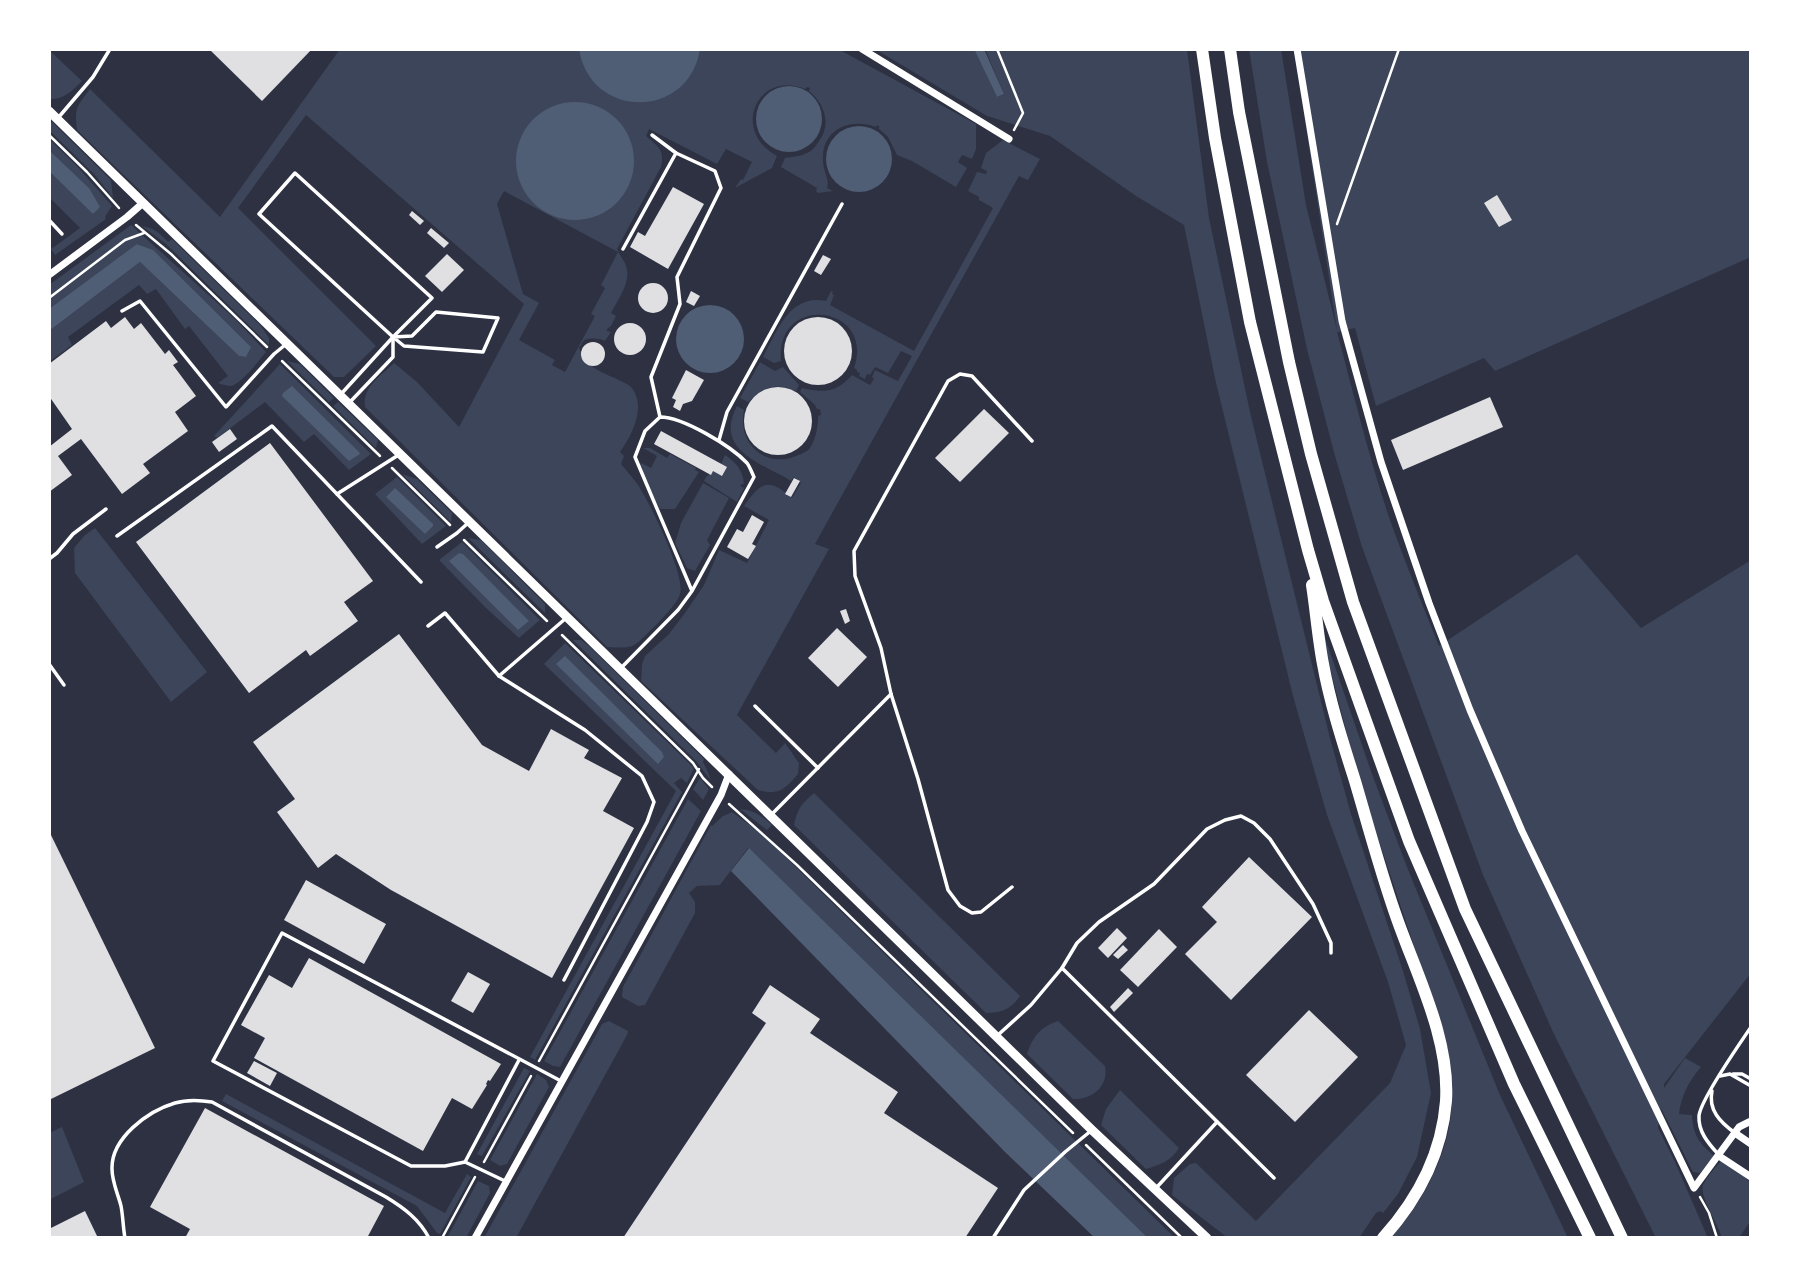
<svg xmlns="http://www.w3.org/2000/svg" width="1800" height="1287" viewBox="0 0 1800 1287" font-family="'Noto Serif',serif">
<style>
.green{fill:#3c4559;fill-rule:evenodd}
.water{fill:#4f5d75}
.building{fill:#e0e0e3}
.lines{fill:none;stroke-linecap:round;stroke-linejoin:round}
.path{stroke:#fff;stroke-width:2.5}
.service{stroke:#fff;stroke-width:3.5}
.minor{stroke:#fff;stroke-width:7}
.tertiary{stroke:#fff;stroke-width:9}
.motorway{stroke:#fff;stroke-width:12}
</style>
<rect width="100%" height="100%" fill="#2d3142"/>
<g class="green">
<path d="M340,49H838L976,124V149L972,159L962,155L958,162L967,168L956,187L912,161L897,155L888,137L878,128L880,127L877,125L876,127C849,117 821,130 823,161C823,171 830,179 827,188L833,191L818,193L816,191L817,188L781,167L785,158C792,157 801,156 807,153C812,151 816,146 819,141C832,124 824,103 809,91L810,88L807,87L805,89C758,70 730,130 777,156L772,168L735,188L741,179L743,180L752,162L726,149L717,164L649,129L646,136C658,147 665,149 661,167L617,249C620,256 626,262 627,270C630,284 617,301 611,313L616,316L611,326L607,329V331L611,332L605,341C597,338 592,338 584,340L579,348C588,370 601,371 621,381C623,382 629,385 630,386C648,405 632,435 620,452L624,456L621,464C627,471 633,478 638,485C650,503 686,576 680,594C677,604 661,620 653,628C633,647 636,649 607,647L365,407C362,387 381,376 394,363L417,382L459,427L524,304L306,115L238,208L376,346L344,377H334L77,130C74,108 77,106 90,89L220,217ZM504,191L618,252L601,285L605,288L591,314L595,316L565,372L552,365L555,360L519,340L539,303L523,294L497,204Z"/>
<path d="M875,49H974L997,97L1004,94L985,49H1187L1209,218L1250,412L1330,738L1351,814L1403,971L1420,1029L1431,1093L1417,1157L1398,1194L1383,1213L1380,1211L1376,1213L1359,1238H1228L1172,1195L1174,1178L1190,1164L1196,1163L1256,1221L1390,1083L1406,1045L1388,982L1327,815L1293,696L1216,383L1184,225L1136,196L1050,136L987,116Z"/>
<path d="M1249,49H1281L1306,205L1337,330L1294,49H1751V257L1495,371L1484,358L1376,406L1355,328L1337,332C1354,395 1369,458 1390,520C1405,562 1422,604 1439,646L1577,554L1641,628L1751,560V973L1664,1084V1088L1685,1058L1701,1067C1689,1081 1681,1096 1679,1114L1692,1115C1693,1135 1699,1143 1714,1156L1702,1171L1700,1173L1693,1172L1661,1108L1658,1128L1675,1162L1708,1238H1656L1553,1032L1483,875L1362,547L1335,456L1307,349L1267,162Z"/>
<path d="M49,50L82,81C72,91 64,100 49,99Z"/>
<path d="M52,122L111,180L113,198L95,175L49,130V125Z"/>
<path d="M49,139L77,166L112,206L105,217L106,219L55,255L51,249L80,228L49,197V171L93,213L89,188L49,150Z"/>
<path d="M1003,140L1040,159L1028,180L1019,176L815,544L829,549L737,715L776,753L785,743L799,763L798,774C785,789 779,796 758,790L641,681L642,664L645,656L669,634L685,613L704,585L719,550L747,563L769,520L744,506C761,482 768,477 792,498L801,483L794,477L791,481C759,462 714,450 737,406L744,410C737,442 764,469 796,456C801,454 807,452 810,448C816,439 818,426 818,416L821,415L820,409H817L815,405L800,392L802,388C824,393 836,393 852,375L870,385L874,379L872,377L875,370L898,381L912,356L901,351L888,373L875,367L870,375L867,374L865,379L859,376L860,373L857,372V370L854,368C876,305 775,292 781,361L774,363L763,357C778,330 789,294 826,301L831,291L833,292L832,294L834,295L830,305L914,351L993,208L979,200V197L968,191L977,172L986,174L987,171L981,168L986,153Z"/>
<path d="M131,225L235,319L266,352C259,360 241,385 230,386C227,386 221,384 218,383L228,376L189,326L185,329L156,289L147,294L139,285L68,337L72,345L49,362V331L140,262L239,356L246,357L250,347L247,343L153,251L138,244L49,309V285Z"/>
<path d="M142,226C154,228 160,233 168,242L172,239L261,326L269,338V345L166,244Z"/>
<path d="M287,361L300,364L334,398L329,402Z"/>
<path d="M760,362L775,371L783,367L799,385L796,391C775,383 764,386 748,402L740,398Z"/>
<path d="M280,364L371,454L349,470L314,434L304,442L265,402L217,438L214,436Z"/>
<path d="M338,402L378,440L376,448L333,406Z"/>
<path d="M643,448H650L667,458L670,454L696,468L695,470L699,472L675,509H660L641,472L643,468L640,466L641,463L651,468L657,456Z"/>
<path d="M725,455C736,462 743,471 744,484H742L740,486L744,488L737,502L704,481L706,477L721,464Z"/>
<path d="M402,474L417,479L452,513L451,522Z"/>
<path d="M397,477L446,526L422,544L375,494Z"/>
<path d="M703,483L729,498L707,540L710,545L695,571L687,568L675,543L681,523Z"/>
<path d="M95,528L207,672L171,702L75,573L74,548L85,535Z"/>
<path d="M468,538L481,540L545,604V613Z"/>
<path d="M462,542L540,620L519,638L486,608L439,560Z"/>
<path d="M1323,632L1372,774L1407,867L1500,1095L1568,1238H1390C1419,1208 1443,1164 1450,1122C1454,1097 1450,1070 1447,1045L1359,781L1321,633Z"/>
<path d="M573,640H581L590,647L704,759L703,762L708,772L711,781L696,761Z"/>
<path d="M565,643L694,768L687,783L681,778L674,783L682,792L535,1060L530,1057L676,791L544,664Z"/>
<path d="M700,778L709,789L703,800L693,789Z"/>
<path d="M814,793L1020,996C1011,1009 1002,1013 986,1013L794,825C797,809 802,803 814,793Z"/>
<path d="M688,799L701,811L560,1067L553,1066L544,1061Z"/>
<path d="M740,809C754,810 762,816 772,825L767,830Z"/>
<path d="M732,812L762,834L1175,1238H1148L748,848L720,885L697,886L689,893L695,902V913L645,1005L638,1006L622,997L623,987L711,825L712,826L723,816Z"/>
<path d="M609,1021L628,1031L627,1035L516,1238H484L602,1024Z"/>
<path d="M1058,1021L1105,1066C1109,1085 1093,1100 1073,1099L1027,1054C1032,1037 1041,1026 1058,1021Z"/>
<path d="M524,1068L530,1071L482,1156L477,1154Z"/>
<path d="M537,1074L546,1080L549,1087L507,1164L500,1166L490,1160Z"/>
<path d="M1120,1090L1179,1148C1171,1161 1160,1165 1146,1169L1101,1125L1106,1109Z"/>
<path d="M226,1094L445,1213L467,1174L471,1177L440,1234L437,1233L417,1206L222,1101Z"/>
<path d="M62,1127L84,1182L49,1200V1133Z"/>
<path d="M1721,1161L1744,1176L1751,1184V1220L1739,1238H1722C1719,1225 1699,1196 1703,1185C1707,1177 1715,1168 1721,1161Z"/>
<path d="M478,1181L489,1186L490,1193L466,1238H447Z"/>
</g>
<g class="water">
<path d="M579,49H700C689,120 590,120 579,49Z"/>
<path d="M974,49H984L1004,94L997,97Z"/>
<circle cx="789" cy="119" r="33"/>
<circle cx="575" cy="161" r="59"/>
<circle cx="859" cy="159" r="33"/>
<path d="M49,150L89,188L100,207L93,214L49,171Z"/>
<path d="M137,244L153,250L247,343L251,347L246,357L239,356L140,262L49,331V309Z"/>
<circle cx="710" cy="339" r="34"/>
<path d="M292,386L359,452L360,454L349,461L282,396L283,393Z"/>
<path d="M395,488L433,524V526L425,534L386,497Z"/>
<path d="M459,553L463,554L529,621L518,630L449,561Z"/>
<path d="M565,656L662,752L664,757L658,764L556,664Z"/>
<path d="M749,848L1148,1238H1095L1005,1152L731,871Z"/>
</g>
<g class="building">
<path d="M209,49H312L262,101Z"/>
<path d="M673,187L704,204L668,269L630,247L638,232L645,236Z"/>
<path d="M1497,195L1512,220L1499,227L1484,203Z"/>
<path d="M412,211L424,221L420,225L409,215Z"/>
<path d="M431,228L449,243L444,248L427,233Z"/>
<path d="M447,254L464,270L442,292L425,276Z"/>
<path d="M823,255L831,259L821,275L814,271Z"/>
<circle cx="653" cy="298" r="15"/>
<path d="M691,291L700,296L694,306L686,302Z"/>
<path d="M125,317L134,329L141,323L165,354L169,350L178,362L173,365L196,396L175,412L188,431L143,464L150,473L122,494L81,439L58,456L72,475L49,492V447L72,429L49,396V364L106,321L111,328Z"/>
<circle cx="818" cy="351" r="34"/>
<circle cx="630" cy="339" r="16"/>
<circle cx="593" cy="354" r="12"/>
<path d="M686,370L704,380L692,401L683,404L680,411L673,407L676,400L672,398Z"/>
<circle cx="778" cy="421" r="34"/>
<path d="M1490,397L1503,427L1403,470L1391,440Z"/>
<path d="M984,409L1009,433L960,482L935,458Z"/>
<path d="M230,429L237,439L219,452L212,442Z"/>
<path d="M661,431L727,467L722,476L713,471L711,475L654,444Z"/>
<path d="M270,443L373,581L344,602L358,621L310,656L306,650L249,693L136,542Z"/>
<path d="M794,478L800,481L791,497L785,494Z"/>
<path d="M752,515L764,522L752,544L756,546L748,559L727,547L737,529L743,532Z"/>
<path d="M846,609L850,621L845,624L840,611Z"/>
<path d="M837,628L867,657L838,687L808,658Z"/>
<path d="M399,634L482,745L529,771L551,729L589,750L584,758L622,778L603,811L634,828L552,978L391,890L336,854L318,868L277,812L295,799L253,742Z"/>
<path d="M49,831L155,1048L49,1100Z"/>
<path d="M1249,857L1312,917L1231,1000L1185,954L1217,922L1202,907Z"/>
<path d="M306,880L386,924L364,964L284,920Z"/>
<path d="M1117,928L1127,938L1108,958L1098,948Z"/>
<path d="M1159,929L1177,947L1138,987L1120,970Z"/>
<path d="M1123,945L1128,950L1118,959L1113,955Z"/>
<path d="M309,958L501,1064L490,1081L488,1080L486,1084L487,1085L472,1109L452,1098L423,1151L254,1058L265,1038L241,1025L269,975L292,988Z"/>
<path d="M468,972L490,984L473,1013L451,1001Z"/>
<path d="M770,985L820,1019L810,1033L898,1092L884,1113L998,1188L965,1238H623L766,1023L752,1013Z"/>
<path d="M1128,988L1133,993L1114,1012L1110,1007Z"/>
<path d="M1309,1010L1358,1057L1295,1122L1246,1075Z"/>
<path d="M254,1061L277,1073L270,1086L247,1073Z"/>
<path d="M205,1108L384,1206L367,1238H185L190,1229L150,1207Z"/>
<path d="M85,1211L98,1238H49V1229Z"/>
</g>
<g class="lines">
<g class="path">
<path d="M997,49L1023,113L1014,130"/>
<path d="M49,135L87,172L119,208"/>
<path d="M1337,224L1399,49"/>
<path d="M136,225L171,254L267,347"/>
<path d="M49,298L125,240L144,233"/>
<path d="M282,361L380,456"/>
<path d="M392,468L450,525"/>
<path d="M464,540L547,621"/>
<path d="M562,635L693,763L703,778L712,787"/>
<path d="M729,804L797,865L1073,1133"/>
<path d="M539,1061L699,769"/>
<path d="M1086,1145L1182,1238"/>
<path d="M484,1162L531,1076"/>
<path d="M1700,1197L1709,1213L1717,1238"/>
<path d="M442,1238L475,1177"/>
</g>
<g class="service">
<path d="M58,118L93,77L110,49"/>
<path d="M652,135L676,153"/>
<path d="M295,173L432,298L393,337L259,214Z"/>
<path d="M49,220L62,234"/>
<path d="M623,249L676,153L715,171L721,188L677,277L680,304L651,377L660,417"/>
<path d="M122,311L140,301L226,407L274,354L285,345"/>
<path d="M342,393L393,337L412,336L436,312L498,318L483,352L404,346L393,337"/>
<path d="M350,402L393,357V339"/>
<path d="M719,440L727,412L842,204"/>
<path d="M337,494L400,454"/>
<path d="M117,536L272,426L421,582"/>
<path d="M437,547L457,533L468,523"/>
<path d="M49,559L57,553L73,534L106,509"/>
<path d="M428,626L445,613L499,676L565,619"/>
<path d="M49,664L64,685"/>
<path d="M621,668L678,610L692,591L754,477C752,473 750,467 747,463C731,446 683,417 660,417L645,431L635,457L692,591"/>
<path d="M499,676L585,730L642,776L654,802L647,822L564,980"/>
<path d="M755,706L818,768"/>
<path d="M772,814L891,694"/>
<path d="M1012,887L981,912L972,913L960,906L948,890L918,779L891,694L881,648L855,576L854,551L948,381L960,374L972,376L1032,441"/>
<path d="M1062,968L1274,1178"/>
<path d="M998,1035L1031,1005L1062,968L1077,943L1099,922L1154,884L1207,829L1225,820L1241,816L1254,823L1270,839L1313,904L1331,943V953"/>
<path d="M1733,1074H1742L1751,1079"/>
<path d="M1720,1076L1730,1074L1751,1086"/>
<path d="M1712,1091C1708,1110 1720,1122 1735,1133"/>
<path d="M1718,1154C1709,1144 1698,1132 1699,1116C1700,1101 1740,1043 1751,1027"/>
<path d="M465,1162L519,1060"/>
<path d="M505,1181L465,1162L445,1166H411L213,1061L282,933L561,1081"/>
<path d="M1157,1187L1217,1122"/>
<path d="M125,1238C123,1227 123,1216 121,1206C118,1194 112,1182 112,1169C111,1138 148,1111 175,1103C188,1099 200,1100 212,1102L386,1197C404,1208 419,1219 429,1238"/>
<path d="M993,1238L1024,1190L1065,1152L1092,1130"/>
</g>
<g class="minor">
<path d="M862,49L1009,139"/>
<path d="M1297,49L1342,321L1381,462L1429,603L1470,710L1522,831L1694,1188L1739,1127L1751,1121"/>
<path d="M49,275L127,217L143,203"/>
<path d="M1735,1133L1751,1144"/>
<path d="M1719,1156L1751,1177"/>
<path d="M475,1238L721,795L729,774"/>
</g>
<path class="tertiary" d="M49,111L1092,1130L1207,1238"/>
<g class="motorway">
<path d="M1202,49L1215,138L1250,322L1308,550L1323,601L1409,841L1514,1084L1590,1238"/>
<path d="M1230,49L1239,112L1289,362L1311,454L1353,602L1465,909L1622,1238"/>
<path d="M1312,585C1316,611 1318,638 1323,664C1330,703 1343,743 1355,781C1368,825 1380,870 1395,913C1415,972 1450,1037 1446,1101C1442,1153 1418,1199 1383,1238"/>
</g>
</g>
<rect width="1800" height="1287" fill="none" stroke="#ffffff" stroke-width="102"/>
</svg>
